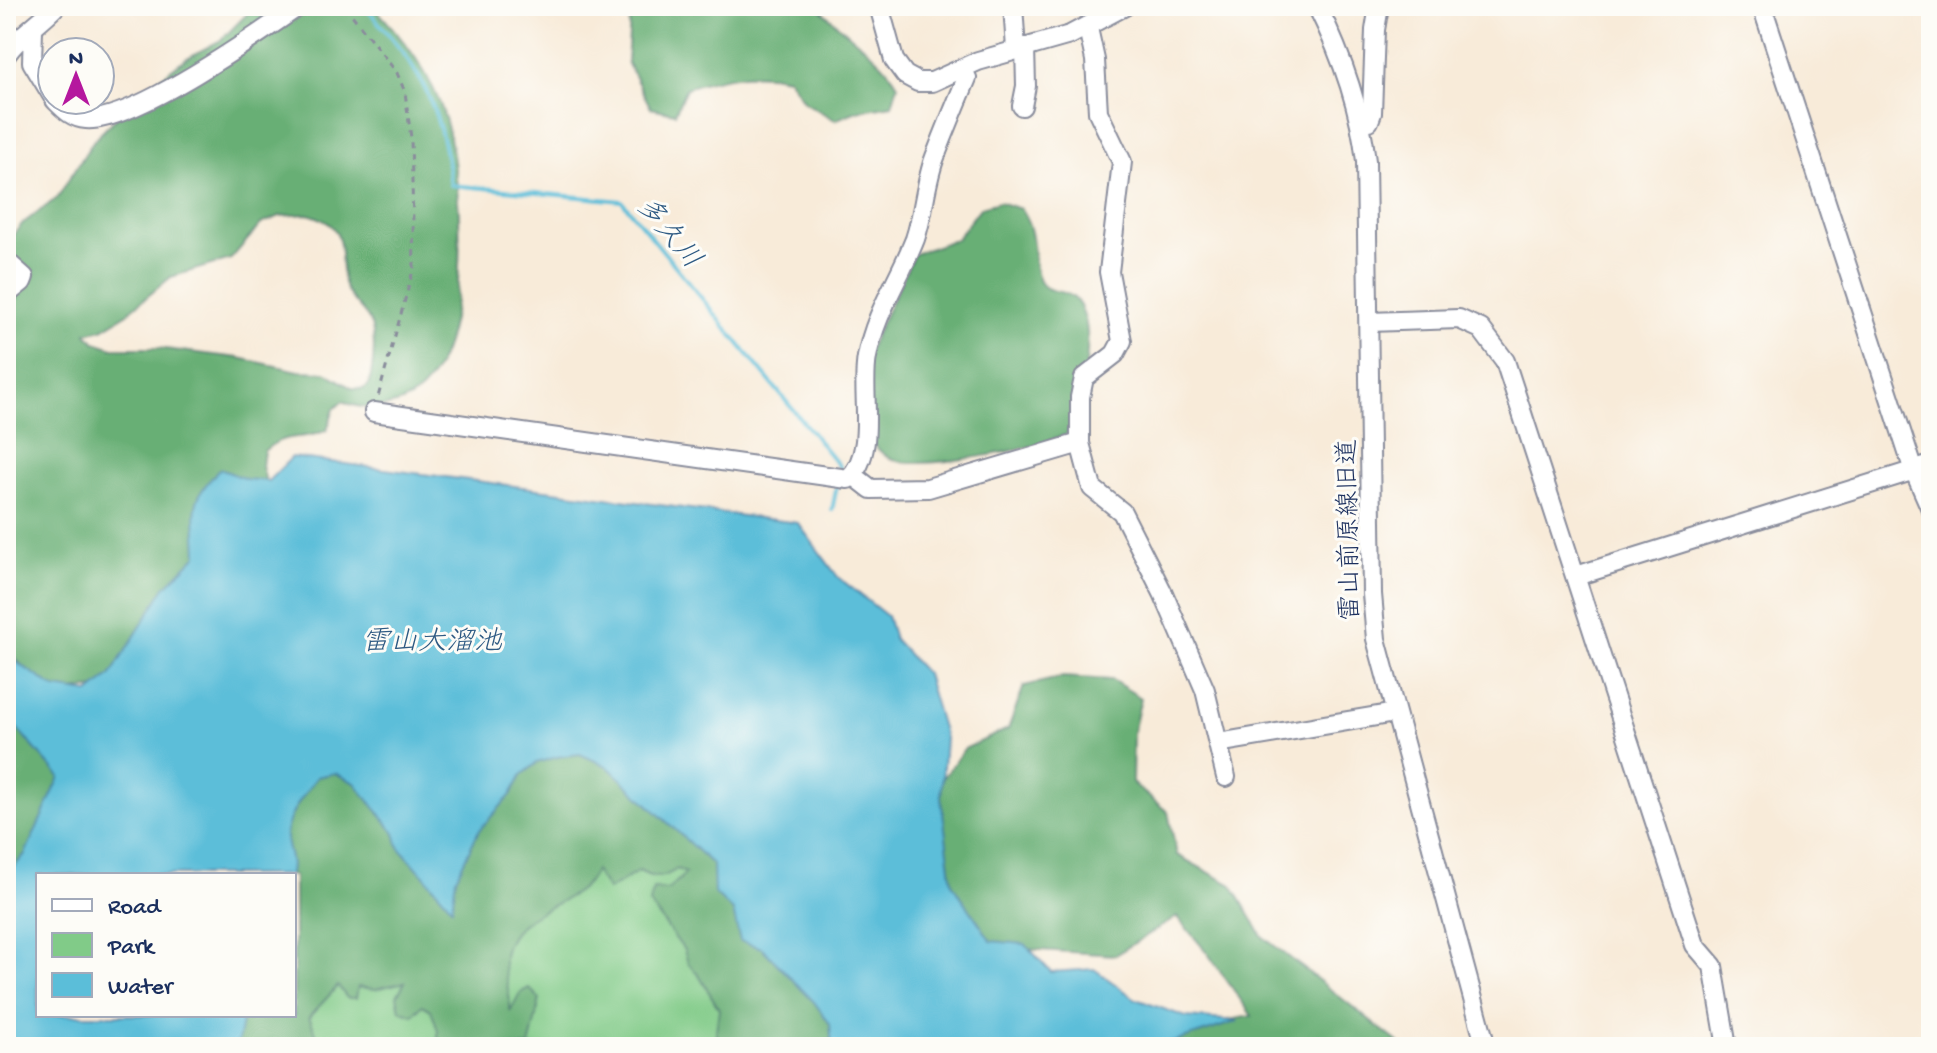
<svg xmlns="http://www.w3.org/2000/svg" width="1937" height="1053" viewBox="0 0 1937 1053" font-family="'Gochi Hand','Klee One',sans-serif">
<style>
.green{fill:#81cb88;stroke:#4e7d73;stroke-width:2}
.forest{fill:#68af74;stroke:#426f69;stroke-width:2;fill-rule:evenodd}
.water{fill:#5bbed9;stroke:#3b769c;stroke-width:2}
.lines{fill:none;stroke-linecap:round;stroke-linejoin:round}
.stream{stroke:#5bbed9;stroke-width:4}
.minor-casing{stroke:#8a8d9c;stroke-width:22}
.path{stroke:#8a8d9c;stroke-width:3;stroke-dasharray:6 6;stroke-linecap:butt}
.minor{stroke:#fff;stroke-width:18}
.labels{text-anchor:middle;stroke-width:6;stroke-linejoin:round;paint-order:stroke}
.street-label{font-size:26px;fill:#1b2f5e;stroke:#fdfcf7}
.water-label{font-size:28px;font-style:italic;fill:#2e5a83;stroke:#fdfcf7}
</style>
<rect width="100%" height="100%" fill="#fdfcf7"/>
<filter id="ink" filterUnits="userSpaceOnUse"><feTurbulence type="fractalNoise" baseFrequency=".0125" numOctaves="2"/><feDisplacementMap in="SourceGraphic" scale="16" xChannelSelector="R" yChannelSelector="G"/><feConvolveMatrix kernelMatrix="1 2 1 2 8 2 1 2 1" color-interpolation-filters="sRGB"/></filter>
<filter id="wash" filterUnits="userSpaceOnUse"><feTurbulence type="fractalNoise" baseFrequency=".006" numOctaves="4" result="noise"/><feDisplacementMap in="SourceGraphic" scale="32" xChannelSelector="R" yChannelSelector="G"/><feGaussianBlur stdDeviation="1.8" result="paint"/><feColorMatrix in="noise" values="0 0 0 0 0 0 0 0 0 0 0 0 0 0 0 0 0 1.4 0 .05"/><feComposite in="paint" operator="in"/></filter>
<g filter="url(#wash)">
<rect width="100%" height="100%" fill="#f8ebd9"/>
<path class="green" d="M687,857L812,1047H262L294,1015L487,867Z"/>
<g class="forest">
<path d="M255,6H373C404,39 432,75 445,118C464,180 478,383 396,404C378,409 360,410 343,401L334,409L327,430C303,442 288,430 264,451L262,466L267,486L214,548L120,685L48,694L6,648V244L22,224L57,198L94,140L148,87L185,59L221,40ZM307,214C355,225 334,259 346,289C350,299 362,309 368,318C378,334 373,367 369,385L363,389L352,388L325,372L299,371L239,358L157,348H113L95,342L86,333L102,329L125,315L171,277L231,259L261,224L280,216Z"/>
<path d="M631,6H818C843,34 879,52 898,85L892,105L857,111L835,120L804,102L788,78C752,70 721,77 686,88L675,113L651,108L627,62Z"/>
<path d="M999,202L1021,209C1038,235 1030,254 1039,279C1045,295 1064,288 1074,298C1101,325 1081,404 1067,434C1039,449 927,469 898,461C886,458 881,452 873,444L863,361L914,254L956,239L981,207Z"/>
<path d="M1063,677L1112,680L1141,698L1133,733L1132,783L1168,812L1177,855L1232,885L1262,936L1404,1047H1106L1116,1039L1252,1016L1206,951L1177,917L1115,955L980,946L945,894L927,800L964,749L1008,729L1024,686Z"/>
<path d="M6,704L75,779L6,898Z"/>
<path d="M529,750H600L727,873L846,1047H721L716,1032L719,1009L700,977L688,963L684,950L650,904L653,889L668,890L686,873L677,869C663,879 654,879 639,871L608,890L595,871C578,907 522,906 507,945C498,965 512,990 510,1012L520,993L529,988L540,999L529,1047H438V1031L431,1010L422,1005L413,1015L400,1010L397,996L405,982L375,989L358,987L356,998H347L338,986L309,1017L322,1047H226L234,1015H294V875H270L291,795L325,762Z"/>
</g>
<path class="water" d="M292,457L798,523L838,577L887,616L894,639L926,674L945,738L941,797L952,883L991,941L1025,944L1051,972L1094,969L1136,999L1186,1017L1238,1021L1174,1042L1116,1047H832L830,1024L814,1002L762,948L740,941L733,911L714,893L713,865L607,766L580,754L557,757L537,763L521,776L511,795L479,830L456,878L452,908L399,847L395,833L355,783L335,773L317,777C305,793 290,811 286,832C284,847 295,861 289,875H38V1015H243L237,1047H6V877L25,854L60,777L6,716V655L55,688L89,693L110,676L165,587L197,555C196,512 187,501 220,469L246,479L268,481Z"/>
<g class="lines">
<g class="stream">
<path d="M364,6C420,68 440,101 451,185L622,201L840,467L839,472"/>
<path d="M832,510L838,481"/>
</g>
</g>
</g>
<g filter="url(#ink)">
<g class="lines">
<defs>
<g id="minor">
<path d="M879,6L894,60L905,75L918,82H932L978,61L1070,35L1125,6"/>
<path d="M1013,6L1016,49"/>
<path d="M1317,6C1342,56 1360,106 1366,161L1372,594L1376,639L1486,1047"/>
<path d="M1762,6L1913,468L1931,509"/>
<path d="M1088,28L1095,60L1098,112L1122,162L1109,272L1122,341L1115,354L1084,378L1080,397V443L1092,488L1122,512L1163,593L1205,690L1226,777"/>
<path d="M33,30L32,62L52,95"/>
<path d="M6,55C20,34 39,24 56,6"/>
<path d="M55,100C64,109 72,118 86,119C132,123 259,34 299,6"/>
<path d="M1022,106L1026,86L1025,47"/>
<path d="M1360,122L1369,121L1372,113L1375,30L1379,6"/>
<path d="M6,261L24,277L22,282L6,295"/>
<path d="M1369,322L1459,319L1481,329L1505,361L1695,945L1713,966L1727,1047"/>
<path d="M374,412L848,479C878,452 860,393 867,357C875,313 899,280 915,239C924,213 925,183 935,157C945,131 956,104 967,78L962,70"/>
<path d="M853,475L871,489L928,488L1080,443"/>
<path d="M1576,576L1931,465"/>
<path d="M1218,743L1395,713"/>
</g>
</defs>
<use href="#minor" class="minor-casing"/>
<path class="path" d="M345,6L397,73L405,92L411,138L414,267L378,397"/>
<use href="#minor" class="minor"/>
</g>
</g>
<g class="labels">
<g class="street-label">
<text transform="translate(1347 530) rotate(-91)" y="9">雷山前原線旧道</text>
</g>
<g class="water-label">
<text transform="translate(671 231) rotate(50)" y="10">多久川</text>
<text x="432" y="649">雷山大溜池</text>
</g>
</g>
<rect width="1937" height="1053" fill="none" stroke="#fdfcf7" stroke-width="32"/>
<rect x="36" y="873" width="260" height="144" fill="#fdfcf7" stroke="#a3aaba" stroke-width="2"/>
<rect x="52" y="899" width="40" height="12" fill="#ffffff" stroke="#a3aaba" stroke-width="2"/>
<text x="108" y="913" font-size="24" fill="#1b2f5e">Road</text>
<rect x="52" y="933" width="40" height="24" fill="#81cb88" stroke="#a3aaba" stroke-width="2"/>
<text x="108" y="953" font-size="24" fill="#1b2f5e">Park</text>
<rect x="52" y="973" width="40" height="24" fill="#5bbed9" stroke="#a3aaba" stroke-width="2"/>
<text x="108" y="993" font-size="24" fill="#1b2f5e">Water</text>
<g transform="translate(76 76)"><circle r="38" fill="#fdfcf7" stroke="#a3aaba" stroke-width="2"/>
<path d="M0-6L14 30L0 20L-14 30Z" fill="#b5179e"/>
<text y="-12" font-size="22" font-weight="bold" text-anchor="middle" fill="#1b2f5e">N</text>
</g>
</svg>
